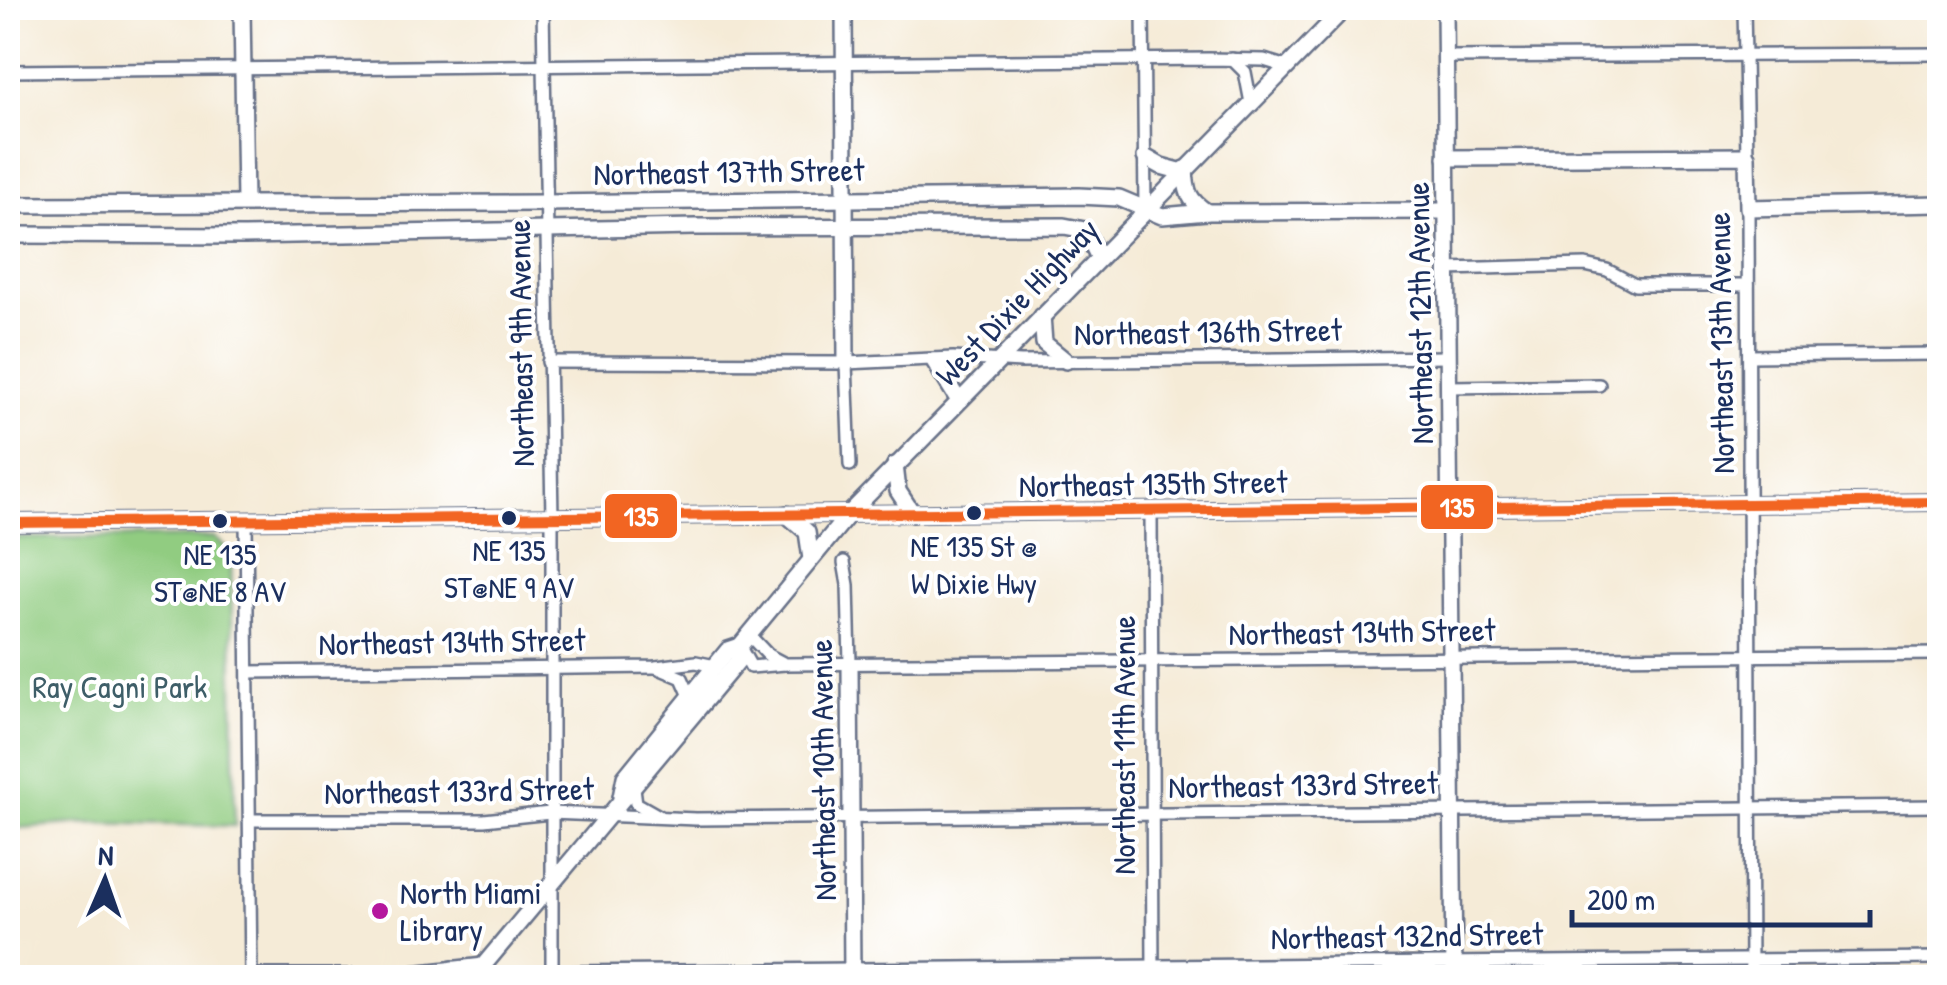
<svg xmlns="http://www.w3.org/2000/svg" width="1947" height="985" viewBox="0 0 1947 985" font-family="'Patrick Hand',sans-serif">
<style>
.green{fill:#91cc81;stroke:#567e70;stroke-width:2.5}
.lines{fill:none;stroke-linecap:round;stroke-linejoin:round}
.street-casing{stroke:#677188;stroke-width:16}
.secondary-casing{stroke:#677188;stroke-width:20}
.street{stroke:#fff;stroke-width:11}
.secondary{stroke:#fff;stroke-width:15}
.bus-1-casing{stroke:#fff;stroke-width:18}
.bus-1{stroke:#f26522;stroke-width:10}
.bus-dot{fill:#1b2f5e;stroke:#fff;stroke-width:4}
.poi-dot{fill:#b5179e;stroke:#fff;stroke-width:4}
.labels{text-anchor:middle;stroke-width:8;stroke-linejoin:round;paint-order:stroke}
.bus-label{font-size:30px;fill:#1b2f5e;stroke:#fff}
.street-label{font-size:32px;fill:#1b2f5e;stroke:#fff}
.park-label{font-size:32px;fill:#3e5e68;stroke:#fff}
.poi-label{font-size:32px;fill:#1b2f5e;stroke:#fff;text-anchor:start}
.line-badge{stroke:#fff;stroke-width:4}
.badge-label{font-size:28px;text-anchor:middle;font-weight:bold;fill:#fff}
</style>
<rect width="100%" height="100%" fill="#fff"/>
<filter id="ink" filterUnits="userSpaceOnUse"><feTurbulence type="fractalNoise" baseFrequency=".01" numOctaves="2"/><feDisplacementMap in="SourceGraphic" scale="20" xChannelSelector="R" yChannelSelector="G"/><feConvolveMatrix kernelMatrix="1 2 1 2 8 2 1 2 1" color-interpolation-filters="sRGB"/></filter>
<filter id="wash" filterUnits="userSpaceOnUse"><feTurbulence type="fractalNoise" baseFrequency=".0048" numOctaves="4" result="noise"/><feDisplacementMap in="SourceGraphic" scale="40" xChannelSelector="R" yChannelSelector="G"/><feGaussianBlur stdDeviation="2.25" result="paint"/><feColorMatrix in="noise" values="0 0 0 0 0 0 0 0 0 0 0 0 0 0 0 0 0 1.4 0 .05"/><feComposite in="paint" operator="in"/></filter>
<g filter="url(#wash)">
<rect width="100%" height="100%" fill="#f5ebd7"/>
<path class="green" d="M214,537L231,552L235,826L82,823L8,829V538Z"/>
</g>
<g filter="url(#ink)">
<g class="lines">
<defs>
<g id="street">
<path d="M543,8L552,517V978"/>
<path d="M1143,8L1145,210"/>
<path d="M1744,8L1747,156"/>
<path d="M1446,57L1940,54"/>
<path d="M1232,59L1245,72L1251,103"/>
<path d="M8,71L1209,59L1264,60L1287,67"/>
<path d="M1748,208L1751,978"/>
<path d="M1447,269L1585,265L1607,270L1635,285H1748"/>
<path d="M1749,356L1940,354"/>
<path d="M548,362L846,363L953,358L1021,362L1448,357"/>
<path d="M846,363L850,465"/>
<path d="M1449,387L1599,385"/>
<path d="M1151,511L1153,978"/>
<path d="M246,521L251,978"/>
<path d="M844,562L848,585L850,664"/>
<path d="M749,635L768,655L785,664"/>
<path d="M741,649L751,667L785,664L1940,654"/>
<path d="M656,667L682,678L690,696"/>
<path d="M249,672L656,667L696,662L715,666"/>
<path d="M634,788L636,803L659,816"/>
<path d="M250,820H484L550,813L696,819L1940,806"/>
<path d="M251,975H384L484,964"/>
<path d="M516,978L567,972L1940,958"/>
</g>
<g id="secondary">
<path d="M242,8L245,203"/>
<path d="M844,8L846,363"/>
<path d="M1445,8L1454,978"/>
<path d="M1145,157L1161,166L1183,172"/>
<path d="M1446,158L1747,156L1748,208L1940,204"/>
<path d="M1185,169C1186,191 1188,200 1207,212"/>
<path d="M8,205L545,203L1079,196L1119,198L1162,216L1207,212L1446,211"/>
<path d="M8,235L245,236L695,227L1064,226L1085,230L1099,258"/>
<path d="M1042,316L1044,343L1066,361"/>
<path d="M934,361L959,401"/>
<path d="M895,465L898,491L913,514"/>
<path d="M786,514L807,532L811,559"/>
<path d="M8,523L1940,502"/>
<path d="M850,664L852,978"/>
<path d="M621,797L625,777L728,650L740,646"/>
<path d="M452,969L460,978"/>
<path d="M473,978L738,661L740,646L848,515L1345,8"/>
</g>
</defs>
<use href="#street" class="street-casing"/>
<use href="#secondary" class="secondary-casing"/>
<use href="#street" class="street"/>
<use href="#secondary" class="secondary"/>
<defs>
<path id="bus-1" d="M8,523L1940,502"/>
</defs>
<use href="#bus-1" class="bus-1-casing"/>
<use href="#bus-1" class="bus-1"/>
</g>
</g>
<g class="bus-dot">
<circle cx="974" cy="513" r="9"/>
<circle cx="509" cy="518" r="9"/>
<circle cx="220" cy="521" r="9"/>
</g>
<circle class="poi-dot" cx="380" cy="911" r="10"/>
<g class="labels">
<g class="bus-label">
<text x="974" y="557">NE 135 St @<tspan x="974" dy="37">W Dixie Hwy</tspan></text>
<text x="509" y="561">NE 135<tspan x="509" dy="37">ST@NE 9 AV</tspan></text>
<text x="220" y="565">NE 135<tspan x="220" dy="37">ST@NE 8 AV</tspan></text>
</g>
<g class="street-label">
<text transform="translate(729 172) rotate(-1)" y="11">Northeast 137th Street</text>
<text transform="translate(1017 302) rotate(-46)" y="11">West Dixie Highway</text>
<text transform="translate(1420 313) rotate(-91)" y="11">Northeast 12th Avenue</text>
<text transform="translate(1208 332) rotate(-1)" y="11">Northeast 136th Street</text>
<text transform="translate(521 343) rotate(-91)" y="11">Northeast 9th Avenue</text>
<text transform="translate(1721 343) rotate(-91)" y="11">Northeast 13th Avenue</text>
<text transform="translate(1153 484) rotate(-1)" y="11">Northeast 135th Street</text>
<text transform="translate(1362 632) rotate(-1)" y="11">Northeast 134th Street</text>
<text transform="translate(452 642) rotate(-1)" y="11">Northeast 134th Street</text>
<text transform="translate(1124 745) rotate(-90)" y="11">Northeast 11th Avenue</text>
<text transform="translate(823 770) rotate(-91)" y="11">Northeast 10th Avenue</text>
<text transform="translate(1303 785) rotate(-1)" y="11">Northeast 133rd Street</text>
<text transform="translate(459 791) rotate(-1)" y="11">Northeast 133rd Street</text>
<text transform="translate(1407 936) rotate(-1)" y="11">Northeast 132nd Street</text>
</g>
<g class="park-label">
<text x="120" y="698">Ray Cagni Park</text>
</g>
<g class="poi-label">
<text x="400" y="904">North Miami<tspan x="400" dy="37">Library</tspan></text>
</g>
</g>
<g class="line-badge">
<rect x="1419" y="483" width="76" height="48" rx="10" fill="#f26522"/>
<rect x="603" y="492" width="76" height="48" rx="10" fill="#f26522"/>
</g>
<g class="badge-label">
<text x="1457" y="517">135</text>
<text x="641" y="526">135</text>
</g>
<rect width="1947" height="985" fill="none" stroke="#fff" stroke-width="40"/>
<g transform="translate(105 880) rotate(2)" stroke="#ffffff" stroke-width="8" paint-order="stroke">
<path d="M0-8L18 38L0 25L-18 38Z" fill="#1b2f5e"/>
<text y="-15" font-size="28" font-weight="bold" text-anchor="middle" fill="#1b2f5e">N</text>
</g>
<path d="M1572 910v15h298v-15" fill="none" stroke="#1b2f5e" stroke-width="5"/>
<text x="1587" y="910" font-size="30" fill="#1b2f5e" stroke="#ffffff" stroke-width="8" paint-order="stroke">200 m</text>
</svg>
